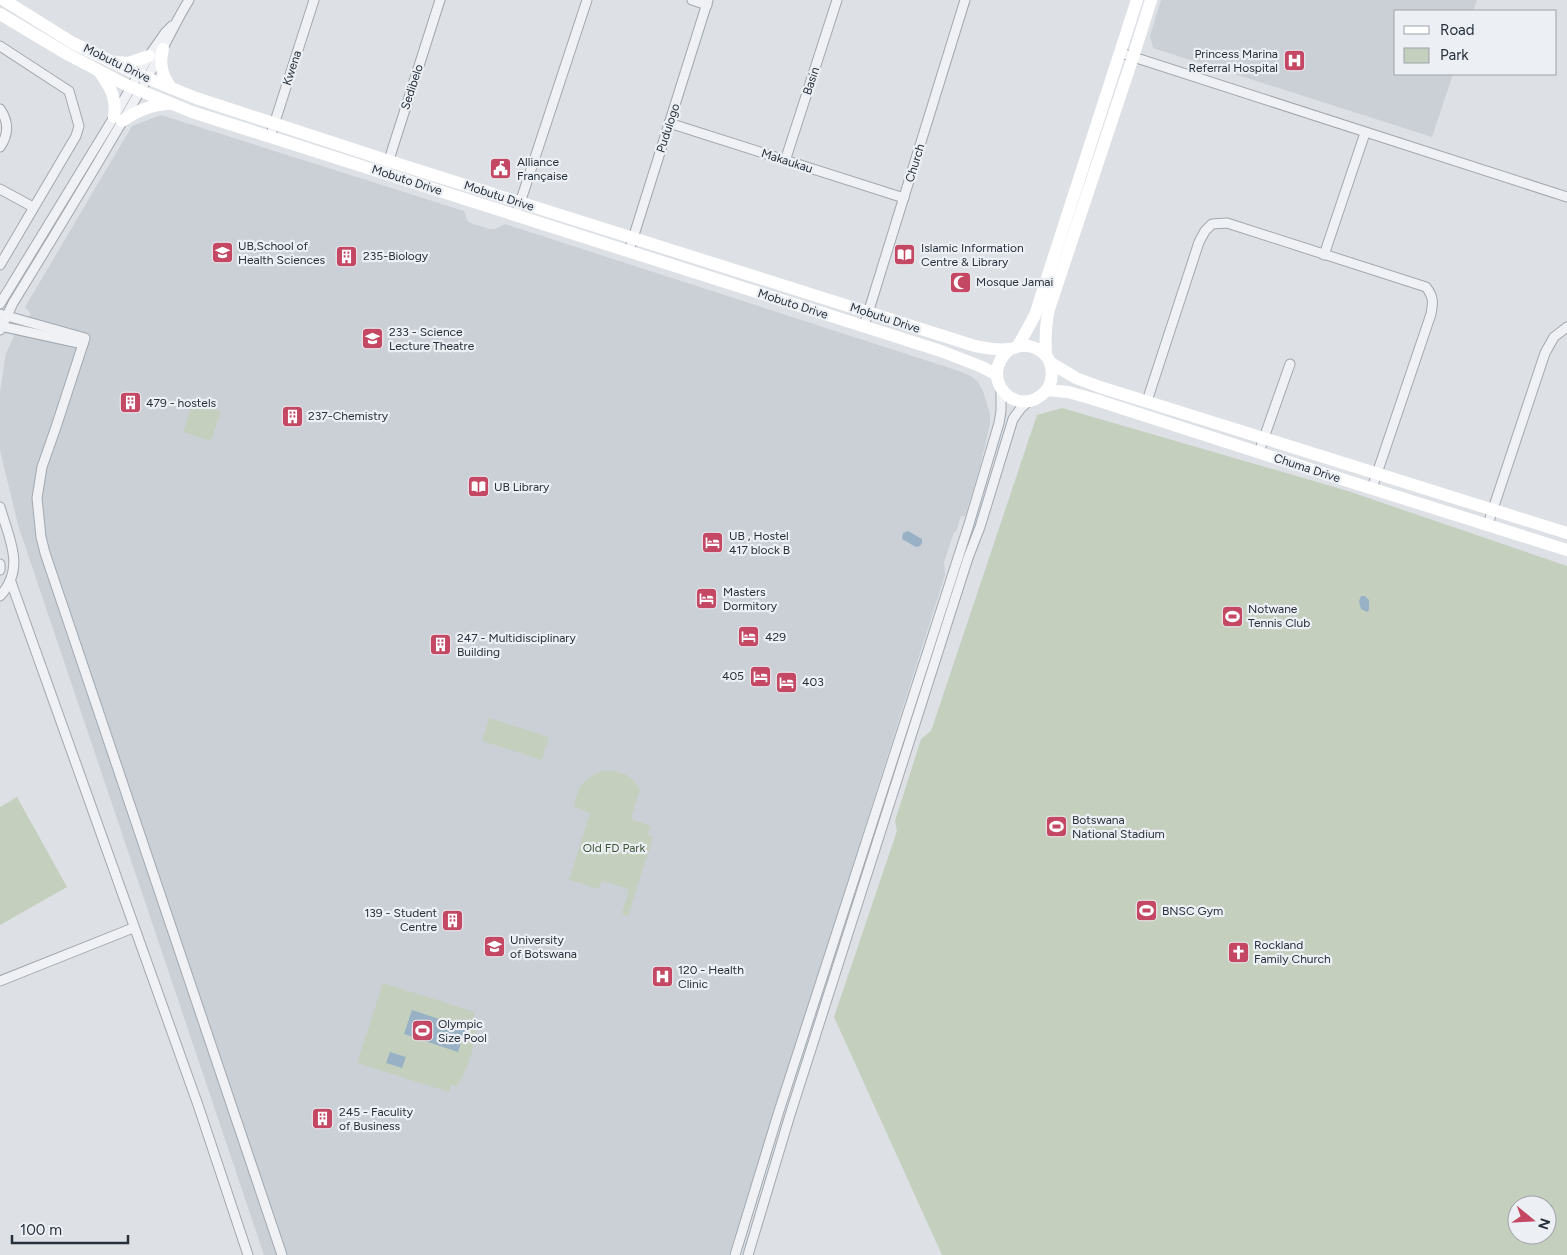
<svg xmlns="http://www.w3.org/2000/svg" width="1567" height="1255" viewBox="0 0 1567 1255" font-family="Figtree,sans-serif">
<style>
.built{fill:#cbd0d7}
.green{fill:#c4cfbe;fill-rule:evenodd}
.water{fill:#99b1c4}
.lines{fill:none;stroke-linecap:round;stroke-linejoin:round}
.street-casing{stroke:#a3a8af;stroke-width:11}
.street{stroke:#eff1f4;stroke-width:9}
.secondary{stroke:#fff;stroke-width:12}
.labels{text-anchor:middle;stroke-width:4.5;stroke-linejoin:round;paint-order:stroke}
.poi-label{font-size:12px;fill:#27303b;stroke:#eceff3;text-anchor:start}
.street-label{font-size:12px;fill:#27303b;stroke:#eceff3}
.park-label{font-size:12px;fill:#3e5536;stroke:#eceff3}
</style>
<rect width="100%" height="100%" fill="#dde1e5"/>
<g class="built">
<path d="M1161,0H1477L1473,11H1396V74H1453L1432,137L1153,48L1150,36Z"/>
<path d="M161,115L464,211L468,222L489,229H495L505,224L959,371L971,376L978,382L983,391L990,414V424L980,467L965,516H961L956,532H954L944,562L945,575L729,1255H264L18,525L0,450V392L6,353L17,330L31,314L25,307L132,126Z"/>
</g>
<g class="green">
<path d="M193,403L221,411L211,441L183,432Z"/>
<path d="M1062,408L1348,491L1567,566V1255H942L834,1017L897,831L895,821L921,739L931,731L1037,415ZM1517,1205H1547V1235H1517Z"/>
<path d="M489,718L549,737L542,760L482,741Z"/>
<path d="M602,771C620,770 630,774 640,789L631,819L651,826L648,835L653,837L628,916L622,914L629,889L602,881L599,889L569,880L590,813L574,807C577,787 583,779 602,771Z"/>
<path d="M17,797L67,887L0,925V807Z"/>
<path d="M383,983L475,1012L473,1020L477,1021C475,1047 470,1064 457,1086L451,1085L449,1092L357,1063Z"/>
</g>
<g class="water">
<path d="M908,531L922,539V543L920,546L916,547L902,539L903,533Z"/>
<path d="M1361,596H1365L1369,600V610L1367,612L1361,609L1359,601Z"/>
<path d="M412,1010L466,1028L458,1052L404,1034Z"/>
<path d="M390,1052L406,1057L402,1068L386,1063Z"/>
</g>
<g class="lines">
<defs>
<g id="street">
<path d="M692,0L707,5"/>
<path d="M0,46L69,91L79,126L76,136L0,265"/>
<path d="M1121,53L1567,197"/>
<path d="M0,109C9,122 9,134 0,147"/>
<path d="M669,123L904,198"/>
<path d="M270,137L314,0"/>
<path d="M785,161L837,0"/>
<path d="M387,166L440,0"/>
<path d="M0,189L33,207"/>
<path d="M516,215L587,0"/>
<path d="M629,251L708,0"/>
<path d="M1324,255L1365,133"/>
<path d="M0,304L114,117L149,56L165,33L172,26"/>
<path d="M0,314L85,338L56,427L42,467L37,498L41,537L45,553L282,1255"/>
<path d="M0,326L83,344"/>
<path d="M864,326L965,0"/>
<path d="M0,330L13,303C56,233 99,162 140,91C158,61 171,29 189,0"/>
<path d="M1147,401L1199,242L1205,231L1212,224L1227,223L1426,287C1434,297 1433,303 1431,314L1372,488"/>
<path d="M1259,452L1290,364"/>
<path d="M0,507C9,539 26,568 0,596"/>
<path d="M1488,524L1545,353L1554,337L1567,327"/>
<path d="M0,564V570"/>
<path d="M11,582L198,1105L248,1255"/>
<path d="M0,981L133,928"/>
<path d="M735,1255L779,1111L969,524L999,423L1001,411V389"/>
<path d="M748,1255L790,1115L968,558L980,527L1013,419L1021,408L1029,401"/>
</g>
</defs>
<use href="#street" class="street-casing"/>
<use href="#street" class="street"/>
<g class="secondary">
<path d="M4,0L73,43L137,74L196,98L389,161L975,346C986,348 998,351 1009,349C1013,349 1016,347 1020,346C1034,344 1049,353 1051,367C1053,376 1051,386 1045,392C1016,421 976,377 1010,349"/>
<path d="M0,14L67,54L124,84L192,112L941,351L982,367L997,375"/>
<path d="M163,49C159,64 162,75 171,88"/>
<path d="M116,62L128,63L149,56"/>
<path d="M99,71C110,88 117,96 114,117"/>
<path d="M122,121C137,111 150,105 168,104"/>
<path d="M1018,346L1035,315L1137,0"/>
<path d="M1046,356C1045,339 1045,326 1049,309L1133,57L1151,0"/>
<path d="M1051,363L1076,378L1100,387L1567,533"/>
<path d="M1047,390L1068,392L1093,399L1316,471L1567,550"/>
</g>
</g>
<defs>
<symbol id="hospital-square" viewBox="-11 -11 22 22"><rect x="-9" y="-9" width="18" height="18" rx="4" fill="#c44864" stroke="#eceff3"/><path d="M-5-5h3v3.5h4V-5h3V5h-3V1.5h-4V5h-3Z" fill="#fff"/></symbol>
<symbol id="civic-square" viewBox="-11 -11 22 22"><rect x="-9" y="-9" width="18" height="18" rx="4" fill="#c44864" stroke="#eceff3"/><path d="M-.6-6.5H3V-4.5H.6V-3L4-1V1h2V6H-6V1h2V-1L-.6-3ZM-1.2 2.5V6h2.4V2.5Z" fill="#fff"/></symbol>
<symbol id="school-square" viewBox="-11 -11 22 22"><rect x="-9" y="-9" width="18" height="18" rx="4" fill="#c44864" stroke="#eceff3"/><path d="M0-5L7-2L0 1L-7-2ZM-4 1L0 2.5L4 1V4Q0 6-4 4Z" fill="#fff"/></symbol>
<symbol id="library-square" viewBox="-11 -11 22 22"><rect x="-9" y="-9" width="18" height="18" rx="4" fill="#c44864" stroke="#eceff3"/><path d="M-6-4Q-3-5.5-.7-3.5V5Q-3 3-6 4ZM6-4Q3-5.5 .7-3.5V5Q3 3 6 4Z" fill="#fff"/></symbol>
<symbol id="building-square" viewBox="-11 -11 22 22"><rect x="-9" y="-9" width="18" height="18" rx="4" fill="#c44864" stroke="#eceff3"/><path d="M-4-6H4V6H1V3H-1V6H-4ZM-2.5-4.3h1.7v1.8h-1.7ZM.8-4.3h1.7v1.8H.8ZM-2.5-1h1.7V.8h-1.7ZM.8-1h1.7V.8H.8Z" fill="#fff"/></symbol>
<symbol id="mosque-square" viewBox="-11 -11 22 22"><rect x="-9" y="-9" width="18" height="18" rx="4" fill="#c44864" stroke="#eceff3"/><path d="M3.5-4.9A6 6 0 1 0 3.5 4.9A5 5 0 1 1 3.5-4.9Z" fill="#fff"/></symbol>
<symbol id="university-square" viewBox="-11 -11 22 22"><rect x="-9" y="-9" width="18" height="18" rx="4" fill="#c44864" stroke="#eceff3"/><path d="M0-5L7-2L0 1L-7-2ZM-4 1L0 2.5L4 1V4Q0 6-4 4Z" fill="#fff"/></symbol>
<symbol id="hotel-square" viewBox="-11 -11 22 22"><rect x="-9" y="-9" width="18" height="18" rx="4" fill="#c44864" stroke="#eceff3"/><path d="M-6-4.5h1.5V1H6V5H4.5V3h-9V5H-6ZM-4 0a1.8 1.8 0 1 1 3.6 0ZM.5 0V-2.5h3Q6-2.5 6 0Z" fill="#fff"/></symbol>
<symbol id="stadium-square" viewBox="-11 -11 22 22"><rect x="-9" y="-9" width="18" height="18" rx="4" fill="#c44864" stroke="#eceff3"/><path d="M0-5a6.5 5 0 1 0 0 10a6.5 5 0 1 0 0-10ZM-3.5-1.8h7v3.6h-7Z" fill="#fff"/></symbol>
<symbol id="church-square" viewBox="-11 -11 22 22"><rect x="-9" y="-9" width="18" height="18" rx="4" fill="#c44864" stroke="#eceff3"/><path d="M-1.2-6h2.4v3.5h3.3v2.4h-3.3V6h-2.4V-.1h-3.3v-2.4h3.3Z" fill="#fff"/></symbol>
</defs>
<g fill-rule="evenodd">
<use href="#hospital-square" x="1282" y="48" width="25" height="25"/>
<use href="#civic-square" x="488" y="156" width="25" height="25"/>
<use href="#school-square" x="210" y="240" width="25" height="25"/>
<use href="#library-square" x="892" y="242" width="25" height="25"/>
<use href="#building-square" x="334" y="244" width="25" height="25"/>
<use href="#mosque-square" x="948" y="270" width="25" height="25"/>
<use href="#university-square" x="360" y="326" width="25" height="25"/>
<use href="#building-square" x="118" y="390" width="25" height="25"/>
<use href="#building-square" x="280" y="404" width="25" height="25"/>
<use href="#library-square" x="466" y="474" width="25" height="25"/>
<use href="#hotel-square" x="700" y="530" width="25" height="25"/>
<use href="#hotel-square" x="694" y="586" width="25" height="25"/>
<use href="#stadium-square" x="1220" y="604" width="25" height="25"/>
<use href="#hotel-square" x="736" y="624" width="25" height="25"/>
<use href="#building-square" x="428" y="632" width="25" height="25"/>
<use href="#hotel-square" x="748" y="664" width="25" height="25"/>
<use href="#hotel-square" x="774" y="670" width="25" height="25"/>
<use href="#stadium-square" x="1044" y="814" width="25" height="25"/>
<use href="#stadium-square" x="1134" y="898" width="25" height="25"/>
<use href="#building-square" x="440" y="908" width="25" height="25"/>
<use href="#university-square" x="482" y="934" width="25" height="25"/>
<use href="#church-square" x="1226" y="940" width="25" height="25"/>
<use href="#hospital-square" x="650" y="964" width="25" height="25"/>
<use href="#stadium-square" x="410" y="1018" width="25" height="25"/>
<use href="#building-square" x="310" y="1106" width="25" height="25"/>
</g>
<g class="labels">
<g class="poi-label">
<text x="1278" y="58" text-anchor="end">Princess Marina<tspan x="1278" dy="14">Referral Hospital</tspan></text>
<text x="517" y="166">Alliance<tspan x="517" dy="14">Française</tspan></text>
<text x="238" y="250">UB,School of<tspan x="238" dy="14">Health Sciences</tspan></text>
<text x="921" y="252">Islamic Information<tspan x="921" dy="14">Centre &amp; Library</tspan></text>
<text x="363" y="260">235-Biology</text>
<text x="976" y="286">Mosque Jamai</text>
<text x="389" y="336">233 - Science<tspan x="389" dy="14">Lecture Theatre</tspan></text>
<text x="146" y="407">479 - hostels</text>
<text x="308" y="420">237-Chemistry</text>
<text x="494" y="491">UB Library</text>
<text x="729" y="540">UB , Hostel<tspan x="729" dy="14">417 block B</tspan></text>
<text x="723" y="596">Masters<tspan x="723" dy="14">Dormitory</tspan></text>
<text x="1248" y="613">Notwane<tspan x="1248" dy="14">Tennis Club</tspan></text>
<text x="765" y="641">429</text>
<text x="457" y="642">247 - Multidisciplinary<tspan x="457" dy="14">Building</tspan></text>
<text x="744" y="680" text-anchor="end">405</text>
<text x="802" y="686">403</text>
<text x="1072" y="824">Botswana<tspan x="1072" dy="14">National Stadium</tspan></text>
<text x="1162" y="915">BNSC Gym</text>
<text x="437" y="917" text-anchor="end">139 - Student<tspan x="437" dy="14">Centre</tspan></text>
<text x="510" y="944">University<tspan x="510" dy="14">of Botswana</tspan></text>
<text x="1254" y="949">Rockland<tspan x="1254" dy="14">Family Church</tspan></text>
<text x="678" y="974">120 - Health<tspan x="678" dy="14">Clinic</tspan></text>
<text x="438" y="1028">Olympic<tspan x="438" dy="14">Size Pool</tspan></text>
<text x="339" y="1116">245 - Faculity<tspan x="339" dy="14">of Business</tspan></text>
</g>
<g class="street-label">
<text transform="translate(117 63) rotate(26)" y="4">Mobutu Drive</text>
<text transform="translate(292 68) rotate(-72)" y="4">Kwena</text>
<text transform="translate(811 81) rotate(-72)" y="4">Basin</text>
<text transform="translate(412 87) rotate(-72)" y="4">Sedibelo</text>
<text transform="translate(668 128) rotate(-72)" y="4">Pudulogo</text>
<text transform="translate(787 161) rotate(18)" y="4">Makaukau</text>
<text transform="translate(915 163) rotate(-73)" y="4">Church</text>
<text transform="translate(407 180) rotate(18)" y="4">Mobuto Drive</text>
<text transform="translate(499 196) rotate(18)" y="4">Mobutu Drive</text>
<text transform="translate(793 304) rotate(18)" y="4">Mobuto Drive</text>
<text transform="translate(885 318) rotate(18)" y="4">Mobutu Drive</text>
<text transform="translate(1307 468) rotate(18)" y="4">Chuma Drive</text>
</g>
<g class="park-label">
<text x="614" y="852">Old FD Park</text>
</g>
</g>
<rect x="1394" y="10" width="162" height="65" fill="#eceff3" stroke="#9da3a9"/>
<rect x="1404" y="26" width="25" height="8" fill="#ffffff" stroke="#9da3a9"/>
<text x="1440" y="35" font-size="15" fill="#27303b">Road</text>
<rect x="1404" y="48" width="25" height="15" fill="#c4cfbe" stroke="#9da3a9"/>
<text x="1440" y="60" font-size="15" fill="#27303b">Park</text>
<g transform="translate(1532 1220) rotate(108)"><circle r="24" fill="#eceff3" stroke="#9da3a9"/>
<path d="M0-4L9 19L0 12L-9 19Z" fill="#c44864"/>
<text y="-8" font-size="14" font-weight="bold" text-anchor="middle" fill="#27303b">N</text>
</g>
<path d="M12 1235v8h116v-8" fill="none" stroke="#27303b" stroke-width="2.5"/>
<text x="20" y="1235" font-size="15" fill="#27303b" stroke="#eceff3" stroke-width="4" paint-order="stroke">100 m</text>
</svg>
